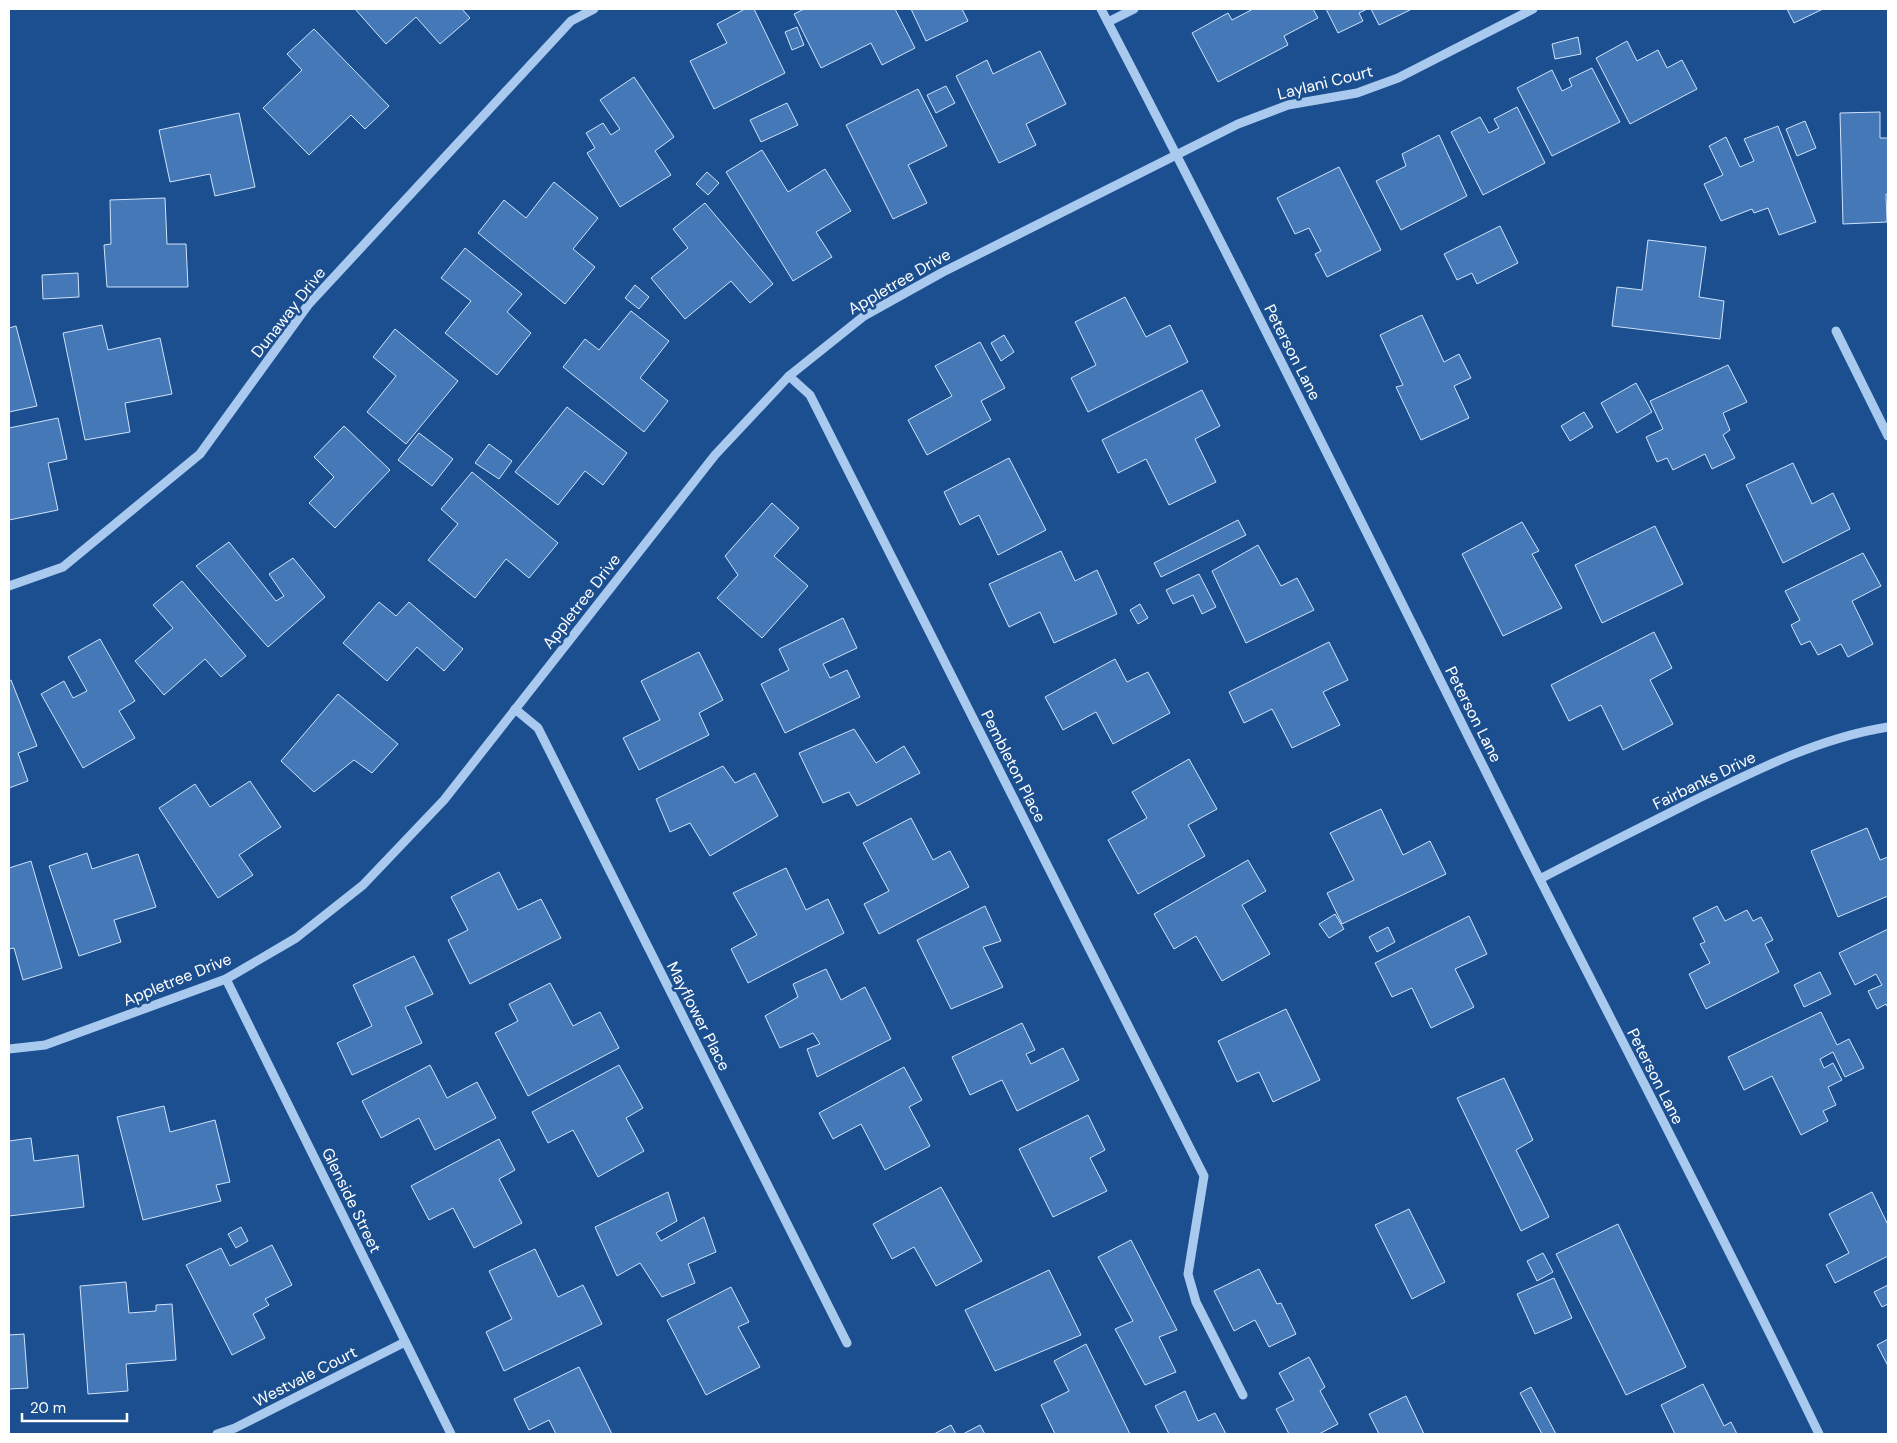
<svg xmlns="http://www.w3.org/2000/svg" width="1897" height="1443" viewBox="0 0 1897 1443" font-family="'DM Sans',sans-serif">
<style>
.building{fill:#4478b7;stroke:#cfe3fa}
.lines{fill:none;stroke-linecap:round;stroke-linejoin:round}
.minor{stroke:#a9c9ee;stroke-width:9}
.labels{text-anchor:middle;stroke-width:5;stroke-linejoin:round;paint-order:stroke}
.street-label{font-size:16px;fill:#fff;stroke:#1b4f8f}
</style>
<rect width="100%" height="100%" fill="#1b4f8f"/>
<g class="building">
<path d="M355,9H462L470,18L440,44L416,17L386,44Z"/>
<path d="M745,9H754L785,73L714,109L690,61L727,43L717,24Z"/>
<path d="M804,9H895L915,48L882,65L871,43L821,68L794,14Z"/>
<path d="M911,9H962L968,21L926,41Z"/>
<path d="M1253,9H1313L1318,18L1284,36L1288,45L1218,82L1192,33L1228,13L1232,20Z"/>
<path d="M1326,9H1367L1359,13L1363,21L1338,33Z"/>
<path d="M1371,9H1410V10L1379,25Z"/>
<path d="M1787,9H1823L1794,23Z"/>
<path d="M797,27L804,45L792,50L785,32Z"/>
<path d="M314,29L389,106L365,129L351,115L309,155L263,108L302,70L287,54Z"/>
<path d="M1578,37L1581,54L1555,59L1552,44Z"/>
<path d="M1627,41L1637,61L1658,50L1667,68L1682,60L1697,89L1630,124L1596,58Z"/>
<path d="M1040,51L1066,104L1026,124L1036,145L999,163L956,76L987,60L993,74Z"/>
<path d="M1592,68L1620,122L1552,156L1517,88L1552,70L1562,91L1572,86L1569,79Z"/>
<path d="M634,77L674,137L655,151L671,175L620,207L587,153L595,148L586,133L603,123L611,135L620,129L600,100Z"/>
<path d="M946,86L955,103L936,113L927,95Z"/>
<path d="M918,89L947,146L908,165L927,203L893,219L846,125Z"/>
<path d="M787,103L798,125L761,142L750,120Z"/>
<path d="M1517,107L1545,163L1483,195L1451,132L1480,117L1489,133L1499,128L1494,119Z"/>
<path d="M1880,112V138H1888V194H1886L1887,222L1843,224L1840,113Z"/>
<path d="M239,113L255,187L215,196L210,174L170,182L159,130Z"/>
<path d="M1805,121L1816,148L1797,156L1786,129Z"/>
<path d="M1778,126L1816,222L1779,235L1768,208L1754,213L1752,209L1721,221L1704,184L1723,175L1709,146L1726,137L1740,167L1754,161L1744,139Z"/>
<path d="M1439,135L1467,196L1401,230L1376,181L1406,166L1402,154Z"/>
<path d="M762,150L788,192L825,169L851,211L816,232L832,257L793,281L726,172Z"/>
<path d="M1339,167L1381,250L1327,277L1315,254L1321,251L1309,228L1295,234L1277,198Z"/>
<path d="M707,172L719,183L708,195L696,184Z"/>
<path d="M554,182L598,218L573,249L595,267L565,304L478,233L504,200L526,218Z"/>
<path d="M165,198L167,244H186L188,287H107L104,245L111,244L110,200Z"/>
<path d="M705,203L773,284L750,303L731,281L685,319L651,278L688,248L673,229Z"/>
<path d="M1500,226L1518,263L1477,284L1472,273L1457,280L1444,254Z"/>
<path d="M1648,240L1706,247L1699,297L1724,301L1720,339L1612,326L1617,287L1642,290Z"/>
<path d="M465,248L522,294L507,312L531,333L497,375L445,333L471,301L441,278Z"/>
<path d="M78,273L79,297L43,299L42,275Z"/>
<path d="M635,285L649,297L639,309L625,298Z"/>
<path d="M1125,297L1146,337L1170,325L1188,362L1088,412L1071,378L1096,365L1075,322Z"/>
<path d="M631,311L669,341L640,378L668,401L644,432L563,367L585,339L599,350Z"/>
<path d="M1422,315L1444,362L1459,354L1471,378L1454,386L1469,418L1421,440L1396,387L1403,385L1380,335Z"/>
<path d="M102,325L108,350L160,338L172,394L125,403L130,432L85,440L63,333Z"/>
<path d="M16,326L37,406L9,412V328Z"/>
<path d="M395,329L458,381L406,444L367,412L396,376L373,357Z"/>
<path d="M1004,335L1014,352L1001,361L991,343Z"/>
<path d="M980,342L1005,388L981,401L991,420L927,455L908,420L952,396L935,366Z"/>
<path d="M1728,365L1747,402L1723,413L1730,430L1723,435L1735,458L1712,469L1705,454L1673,470L1667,458L1657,462L1646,437L1663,429L1650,401Z"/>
<path d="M1636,383L1652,412L1617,433L1601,403Z"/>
<path d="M1202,390L1220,426L1195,439L1216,482L1169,505L1146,459L1118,473L1102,440Z"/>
<path d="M567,407L627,453L603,485L585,471L558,505L515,472Z"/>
<path d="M1584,412L1593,427L1570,441L1561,426Z"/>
<path d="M58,418L67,459L48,463L58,510L9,520V428Z"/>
<path d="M344,426L390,470L335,528L309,503L334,477L314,457Z"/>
<path d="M419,433L453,459L432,486L398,460Z"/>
<path d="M489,444L512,461L499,479L475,463Z"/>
<path d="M1009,458L1046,530L998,555L979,515L960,525L944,492Z"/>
<path d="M1793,463L1812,504L1833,493L1850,529L1783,563L1746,485Z"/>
<path d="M472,472L558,543L529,578L506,559L475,598L428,560L458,524L441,509Z"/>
<path d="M772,503L799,528L774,556L808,586L762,638L717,598L738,575L725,556Z"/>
<path d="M1238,520L1246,535L1161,577L1154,563Z"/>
<path d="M1522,522L1539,551L1532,554L1562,608L1503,636L1462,554Z"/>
<path d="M1655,526L1683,584L1602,623L1575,565Z"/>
<path d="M229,542L276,601L284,596L269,574L293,558L325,597L268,647L196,566Z"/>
<path d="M1258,545L1281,586L1297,578L1314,610L1246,643L1212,571Z"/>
<path d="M1061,551L1075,581L1097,570L1117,614L1054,643L1040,612L1009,627L989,584Z"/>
<path d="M1863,553L1881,586L1852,601L1873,644L1848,657L1841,644L1818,655L1810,641L1801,645L1791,625L1800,620L1785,591Z"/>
<path d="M1199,574L1216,607L1202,614L1193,595L1173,604L1166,590Z"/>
<path d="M182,581L246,656L221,677L205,659L164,695L135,661L173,628L153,605Z"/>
<path d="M379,602L396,616L409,602L463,649L444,671L417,647L387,681L343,643Z"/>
<path d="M1140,604L1148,618L1138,624L1130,610Z"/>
<path d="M843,618L857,648L823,664L830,678L847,670L860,697L785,733L761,684L789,670L779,649Z"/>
<path d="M1654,632L1672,668L1650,680L1673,724L1623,750L1601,705L1569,721L1551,685Z"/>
<path d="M100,639L135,701L119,711L135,738L83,768L41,694L64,681L73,698L87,691L68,657Z"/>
<path d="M1329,642L1348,680L1323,692L1340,725L1292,748L1272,709L1244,723L1229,692Z"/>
<path d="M699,652L723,700L699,713L709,735L639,770L623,738L660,720L641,681Z"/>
<path d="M1115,659L1127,682L1148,672L1170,713L1113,744L1096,712L1063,730L1045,697Z"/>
<path d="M11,680L37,746L18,753L28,781L9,788V681Z"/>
<path d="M338,694L398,744L372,773L354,760L314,792L281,761Z"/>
<path d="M854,729L876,763L904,746L920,773L857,806L849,792L823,803L799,753Z"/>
<path d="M1189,759L1217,809L1188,825L1205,856L1138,894L1108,840L1147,818L1132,792Z"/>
<path d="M723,766L735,783L755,773L778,816L710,856L690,823L670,832L656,799Z"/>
<path d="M250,781L281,827L239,855L253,875L218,898L159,808L195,784L210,807Z"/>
<path d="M1381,809L1403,855L1430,841L1446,874L1342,924L1327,893L1354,880L1330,833Z"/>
<path d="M911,818L933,860L950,851L969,887L879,934L864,904L889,891L863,843Z"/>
<path d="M1867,828L1880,860L1888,857V896L1838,917L1811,851Z"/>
<path d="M87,853L92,869L138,854L156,907L114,920L121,942L79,956L49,866Z"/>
<path d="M1248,860L1266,891L1242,905L1270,954L1222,981L1196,936L1174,949L1154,914Z"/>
<path d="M31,861L62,968L23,980L14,948L9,949V868Z"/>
<path d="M786,868L806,910L828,899L844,933L748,983L731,949L757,935L733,893Z"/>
<path d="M499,872L518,910L541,899L561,938L470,984L448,940L468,930L451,897Z"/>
<path d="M985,906L1001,941L983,947L1003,987L951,1009L917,940Z"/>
<path d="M1717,906L1725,921L1747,910L1753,921L1761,917L1773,940L1765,944L1779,972L1706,1009L1689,974L1710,963L1700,944L1705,942L1693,918Z"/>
<path d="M1335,914L1344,929L1329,938L1319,924Z"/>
<path d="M1469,916L1487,954L1455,969L1474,1007L1431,1028L1412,988L1392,997L1375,963Z"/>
<path d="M1388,927L1395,942L1377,952L1369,937Z"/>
<path d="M1888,929V1008L1886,1004L1877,1009L1868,991L1882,985L1876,974L1855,985L1839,953Z"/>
<path d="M414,956L433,994L405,1007L422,1043L352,1075L337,1043L372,1026L353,985Z"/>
<path d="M826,969L841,1000L865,987L891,1039L817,1077L807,1049L820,1044L813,1033L780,1048L765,1016L798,997L793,984Z"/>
<path d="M1820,972L1831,994L1804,1007L1794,985Z"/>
<path d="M550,983L573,1026L600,1012L619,1048L528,1096L495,1033L518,1021L509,1004Z"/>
<path d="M1286,1009L1320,1080L1273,1102L1259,1072L1237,1082L1218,1041Z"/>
<path d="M1821,1012L1837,1045L1849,1039L1864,1068L1845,1077L1833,1052L1820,1059L1824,1068L1833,1063L1842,1080L1828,1087L1836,1105L1823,1111L1828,1121L1801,1135L1772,1076L1744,1090L1728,1057Z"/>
<path d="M1022,1023L1035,1050L1026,1054L1031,1064L1063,1048L1079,1080L1017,1111L1002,1080L970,1095L952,1057Z"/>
<path d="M430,1065L447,1098L477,1082L496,1118L435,1150L419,1118L381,1138L362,1101Z"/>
<path d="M619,1065L643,1108L626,1118L644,1151L598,1177L573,1130L548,1143L532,1112Z"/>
<path d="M904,1067L922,1100L909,1107L930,1146L885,1170L861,1124L833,1139L819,1113Z"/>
<path d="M1504,1078L1533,1140L1516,1150L1549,1217L1521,1231L1457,1098Z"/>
<path d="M164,1106L170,1132L215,1120L230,1182L216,1185L221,1201L143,1220L117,1117Z"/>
<path d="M1088,1115L1105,1150L1090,1158L1107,1191L1053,1217L1019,1149Z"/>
<path d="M31,1138L34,1161L78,1155L84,1207L9,1216V1141Z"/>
<path d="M499,1139L515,1170L499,1179L522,1223L474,1248L453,1208L429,1220L411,1186Z"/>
<path d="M941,1187L982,1261L936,1286L914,1247L892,1259L873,1224Z"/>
<path d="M668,1192L677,1221L656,1233L661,1241L704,1217L716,1252L688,1264L695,1283L662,1297L640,1263L617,1276L595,1227Z"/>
<path d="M1872,1192L1888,1225V1256L1835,1283L1826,1265L1849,1253L1829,1214Z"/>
<path d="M1409,1209L1445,1282L1412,1299L1375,1225Z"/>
<path d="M1618,1224L1686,1367L1626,1395L1556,1254Z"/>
<path d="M241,1227L248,1241L236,1248L228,1234Z"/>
<path d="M1131,1240L1177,1330L1159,1337L1176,1372L1145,1385L1115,1329L1133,1321L1098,1257Z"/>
<path d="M272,1245L292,1285L265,1299L269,1305L253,1314L265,1338L232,1355L186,1265L221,1248L230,1266Z"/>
<path d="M535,1249L558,1297L583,1285L602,1324L504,1371L486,1332L512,1319L489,1271Z"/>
<path d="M1543,1253L1553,1272L1537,1281L1527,1261Z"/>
<path d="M1259,1269L1277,1304L1281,1303L1296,1334L1269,1347L1255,1320L1234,1331L1214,1291Z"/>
<path d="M1049,1270L1081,1335L995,1371L965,1310Z"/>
<path d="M1554,1278L1572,1318L1535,1334L1517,1294Z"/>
<path d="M126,1282L129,1313L156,1311V1305L172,1304L176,1360L126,1364L128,1391L88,1394L80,1286Z"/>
<path d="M1888,1285V1304L1882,1307L1874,1292Z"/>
<path d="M731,1287L749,1322L738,1327L760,1367L706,1395L667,1320Z"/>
<path d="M24,1334L28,1388L9,1389V1335Z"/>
<path d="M1888,1339V1366L1877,1345Z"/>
<path d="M1086,1344L1130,1434H1055L1041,1405L1069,1391L1054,1361Z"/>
<path d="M1309,1357L1325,1387L1320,1391L1338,1424L1319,1434H1289L1276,1409L1294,1400L1279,1373Z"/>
<path d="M579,1367L612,1434H556L549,1420L529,1430L514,1399Z"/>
<path d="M1703,1384L1724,1426L1731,1422L1737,1434H1675L1661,1405Z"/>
<path d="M1531,1387L1556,1434H1542L1520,1393Z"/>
<path d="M1185,1391L1198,1421L1215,1413L1226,1434H1169L1155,1406Z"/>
<path d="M1406,1396L1424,1434H1379L1369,1414Z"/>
<path d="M951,1425L956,1434H934Z"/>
<path d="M980,1425L985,1434H963Z"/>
</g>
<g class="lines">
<g class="minor">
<path d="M1101,9C1247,289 1386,572 1527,854C1625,1047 1725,1239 1819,1434"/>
<path d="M1108,22L1134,9"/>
<path d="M1836,331L1888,436"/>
<path d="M789,376L810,395L1204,1176L1188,1274L1196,1302L1243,1395"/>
<path d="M9,586L63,567L200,454L308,305L571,21L594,9"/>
<path d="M515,709L538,728L847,1343"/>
<path d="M1540,879C1591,852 1642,827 1693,801C1756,770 1819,738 1888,727"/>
<path d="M226,979L451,1434"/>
<path d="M9,1049L45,1045L226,979L296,938L363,885L444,800L715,455L789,376L864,316L943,272L1238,124L1288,105L1357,93L1398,78L1533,9"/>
<path d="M217,1434L235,1428L405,1342"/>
</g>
</g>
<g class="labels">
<g class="street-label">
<text transform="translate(1325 82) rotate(-14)" y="6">Laylani Court</text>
<text transform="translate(899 281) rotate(-30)" y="6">Appletree Drive</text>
<text transform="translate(288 312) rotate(-52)" y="6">Dunaway Drive</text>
<text transform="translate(1293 352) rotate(63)" y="6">Peterson Lane</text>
<text transform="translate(581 601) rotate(-52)" y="6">Appletree Drive</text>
<text transform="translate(1474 714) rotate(63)" y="6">Peterson Lane</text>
<text transform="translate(1014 766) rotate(63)" y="6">Pembleton Place</text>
<text transform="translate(1704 780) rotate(-26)" y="6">Fairbanks Drive</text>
<text transform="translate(177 979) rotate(-22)" y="6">Appletree Drive</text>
<text transform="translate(699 1016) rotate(63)" y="6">Mayflower Place</text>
<text transform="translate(1656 1076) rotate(63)" y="6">Peterson Lane</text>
<text transform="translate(352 1200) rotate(64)" y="6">Glenside Street</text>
<text transform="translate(305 1376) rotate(-27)" y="6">Westvale Court</text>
</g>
</g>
<rect width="1897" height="1443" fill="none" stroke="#ffffff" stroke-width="20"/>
<path d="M22 1413v8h105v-8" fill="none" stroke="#ffffff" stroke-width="2.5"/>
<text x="30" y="1413" font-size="15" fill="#ffffff" stroke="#1b4f8f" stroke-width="4" paint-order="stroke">20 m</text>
</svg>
